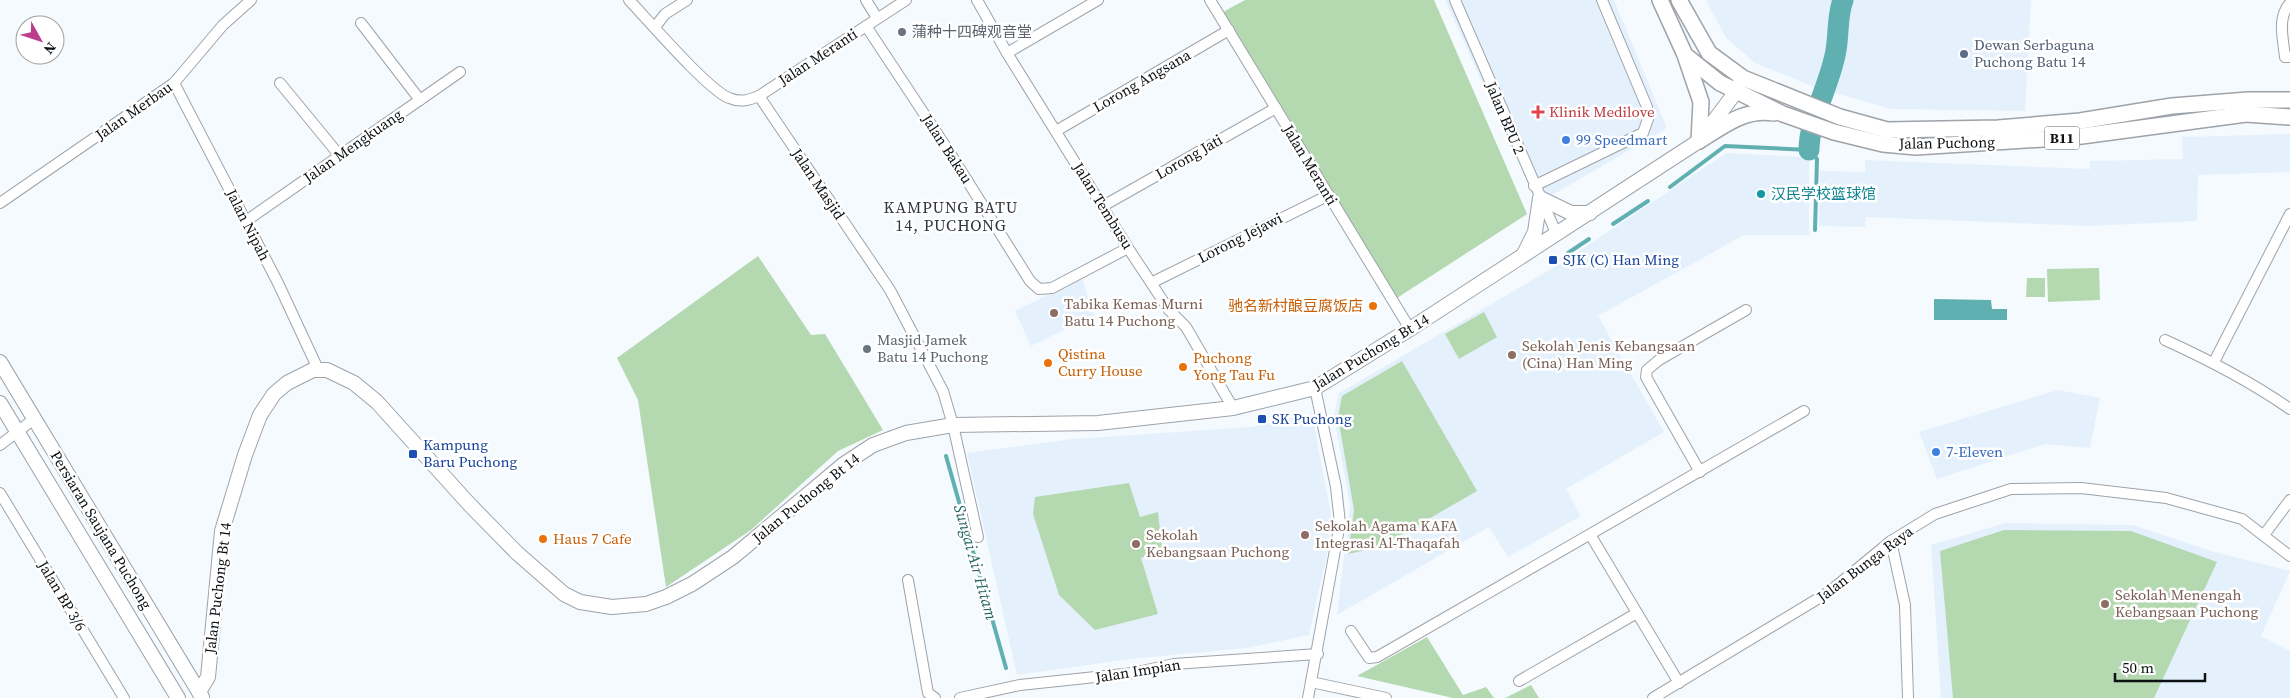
<svg xmlns="http://www.w3.org/2000/svg" width="2290" height="698" viewBox="0 0 2290 698" font-family="'Source Serif 4','Noto Sans SC',serif">
<style>
.built{fill:#e4f1fc}
.green{fill:#b4d8b0}
.water{fill:#60b0b1}
.lines{fill:none;stroke-linecap:round;stroke-linejoin:round}
.stream{stroke:#60b0b1;stroke-width:4}
.river{stroke:#60b0b1;stroke-width:21}
.street-casing{stroke:#9da3a9;stroke-width:12}
.secondary-casing{stroke:#9da3a9;stroke-width:16}
.primary-casing{stroke:#9da3a9;stroke-width:18}
.street{stroke:#fff;stroke-width:10}
.secondary{stroke:#fff;stroke-width:14}
.primary{stroke:#fff;stroke-width:15}
.worship-dot{fill:#6b7280;stroke:#fff;stroke-width:2}
.service-dot{fill:#5c6f8a;stroke:#fff;stroke-width:2}
.health-dot{fill:#e0444e;stroke:#fff;stroke-width:2}
.shop-dot{fill:#3f7fe0;stroke:#fff;stroke-width:2}
.culture-dot{fill:#0f9aa8;stroke:#fff;stroke-width:2}
.transit-dot{fill:#1a4fb4;stroke:#fff;stroke-width:2}
.food-dot{fill:#e8710a;stroke:#fff;stroke-width:2}
.education-dot{fill:#8d6e63;stroke:#fff;stroke-width:2}
.labels{text-anchor:middle;stroke-width:5;stroke-linejoin:round;paint-order:stroke}
.shield{fill:#fff;stroke:#56585a;stroke-width:1}
.shield-label{font-size:14px;font-weight:bold;fill:#0e1113}
.worship-label{font-size:15px;fill:#5b616d;stroke:#fff;text-anchor:start}
.service-label{font-size:15px;fill:#4e5e75;stroke:#fff;text-anchor:start}
.street-label{font-size:15px;fill:#0e1113;stroke:#fff}
.health-label{font-size:15px;fill:#be3a42;stroke:#fff;text-anchor:start}
.shop-label{font-size:15px;fill:#366cbe;stroke:#fff;text-anchor:start}
.culture-label{font-size:15px;fill:#0d838f;stroke:#fff;text-anchor:start}
.transit-label{font-size:15px;fill:#164399;stroke:#fff;text-anchor:start}
.education-label{font-size:15px;fill:#785e54;stroke:#fff;text-anchor:start}
.food-label{font-size:15px;fill:#c56008;stroke:#fff;text-anchor:start}
.neighbourhood-label{font-size:16px;letter-spacing:1px;fill:#31363b;stroke:#fff}
.water-label{font-size:16px;font-style:italic;fill:#216364;stroke:#fff}
</style>
<rect width="100%" height="100%" fill="#f5faff"/>
<g class="built">
<path d="M1445,0H1614L1667,128L1537,204Z"/>
<path d="M1706,0H2031L2025,111L1891,109L1814,87L1755,63L1726,38Z"/>
<path d="M2290,134V172L2198,175L2197,221L2089,226L1866,217L1865,227L1819,226L1820,171L1865,172V160L2090,169V161L2183,159L2182,137Z"/>
<path d="M1726,153L1805,157L1809,162V235H1744L1598,316L1664,432L1566,489L1581,516L1508,557L1489,527L1337,615L1350,506L1334,417L1339,393L1558,265Z"/>
<path d="M1082,278L1094,315L1031,346L1015,311Z"/>
<path d="M2058,390L2100,398L2090,448L2045,444L1937,479L1919,432Z"/>
<path d="M1312,414L1331,514L1327,555L1309,635L1247,648L1130,659L1017,675L967,453L1072,439L1251,427Z"/>
<path d="M2005,523L2133,525L2211,551L2290,571L2261,636L2290,651V698H1941L1931,545Z"/>
</g>
<g class="green">
<path d="M1245,0H1434L1527,214L1397,298L1223,12Z"/>
<path d="M758,256L811,335L825,334L883,430L838,451L751,530L666,587L638,400L617,358Z"/>
<path d="M2099,268L2100,300L2048,302L2047,269Z"/>
<path d="M2027,278H2045V297H2026Z"/>
<path d="M1484,312L1497,337L1459,359L1445,334Z"/>
<path d="M1402,361L1477,491L1380,547L1348,554L1354,510L1338,417L1342,396Z"/>
<path d="M1129,483L1140,517L1158,512L1162,548L1141,558L1158,614L1095,630L1059,595L1033,514L1035,497Z"/>
<path d="M2004,530L2131,531L2217,562L2154,698H1953L1940,551Z"/>
<path d="M1427,637L1463,695L1486,687L1494,698H1453L1357,676Z"/>
<path d="M1531,685L1539,698H1505Z"/>
</g>
<path class="water" d="M1934,299L1991,300L1992,309H2007V320H1934Z"/>
<g class="lines">
<g class="stream">
<path d="M1670,187L1725,146L1809,150L1817,159L1815,230"/>
<path d="M1613,224L1648,201"/>
<path d="M1568,253L1589,239"/>
<path d="M946,456L1006,668"/>
</g>
<path class="river" d="M1809,150C1809,118 1831,83 1836,50C1839,33 1837,16 1843,0"/>
<defs>
<g id="street">
<path d="M629,0C648,20 708,90 729,98C741,103 749,100 759,96L906,0"/>
<path d="M866,0L877,18"/>
<path d="M977,0L1007,53L1128,248L1169,310L1186,327L1233,408"/>
<path d="M1210,0L1410,329"/>
<path d="M1455,0L1557,235"/>
<path d="M2290,3C2277,18 2283,38 2285,57H2290"/>
<path d="M361,23L420,100"/>
<path d="M866,26L948,150L1030,281L1039,289L1052,288L1128,248"/>
<path d="M655,27L665,14L687,0"/>
<path d="M1007,53L1098,0"/>
<path d="M174,83L278,283L318,369"/>
<path d="M280,83L340,156"/>
<path d="M759,96L890,290L943,391L953,425L978,537"/>
<path d="M1056,131L1229,30"/>
<path d="M1534,186L1643,133L1648,119L1647,107L1602,0"/>
<path d="M0,203L174,83L223,25L251,0"/>
<path d="M1103,206L1276,108"/>
<path d="M246,221L460,72"/>
<path d="M1153,282L1329,195"/>
<path d="M2165,340C2209,360 2250,381 2290,409"/>
<path d="M2214,362L2290,214"/>
<path d="M0,445L34,419"/>
<path d="M1700,472L1646,377L1647,370L1659,360L1746,310"/>
<path d="M0,493L124,698"/>
<path d="M2264,535L2290,500"/>
<path d="M1591,536L1679,683"/>
<path d="M1891,541L1905,605L1908,698"/>
<path d="M908,580L928,693L935,698"/>
<path d="M1351,631L1369,658L1377,657L1804,411"/>
<path d="M1519,681L1637,613"/>
<path d="M1311,682L1386,698"/>
<path d="M960,698L1020,685L1133,673L1174,664L1318,654"/>
<path d="M1308,698L1340,523L1336,487L1315,388"/>
<path d="M1653,698L1829,592L1891,541L1935,514L2011,489L2081,488L2166,498L2242,519L2290,556"/>
</g>
<g id="secondary">
<path d="M1524,254L1535,232L1540,198L1571,213H1590"/>
<path d="M0,362L202,697"/>
<path d="M0,403L178,698"/>
<path d="M199,692L208,677L222,531L245,455L260,415L274,394L287,383L313,370H327L354,383L377,402L469,504L517,553L564,594L580,602L612,607L646,604L666,597L692,584L733,557L844,464L873,445L906,433L953,425L1098,423L1233,408L1315,388L1410,329L1699,141L1735,93L1741,81"/>
</g>
<g id="primary">
<path d="M1660,0L1685,55L1720,83L1783,114L1834,132L1883,144L1916,147L2074,137L2246,114L2290,117"/>
<path d="M1679,0L1709,53L1743,78L1840,117L1887,130L1998,128L2080,121L2172,106L2248,100H2290"/>
<path d="M1686,58L1701,102L1699,141"/>
<path d="M1699,141C1723,126 1745,108 1774,113"/>
</g>
</defs>
<use href="#street" class="street-casing"/>
<use href="#secondary" class="secondary-casing"/>
<use href="#primary" class="primary-casing"/>
<use href="#street" class="street"/>
<use href="#secondary" class="secondary"/>
<use href="#primary" class="primary"/>
</g>
<g class="worship-dot">
<circle cx="902" cy="32" r="5"/>
<circle cx="867" cy="349" r="5"/>
</g>
<circle class="service-dot" cx="1964" cy="54" r="5"/>
<path class="health-dot" d="M1535.5 104.5h5v5h5v5h-5v5h-5v-5h-5v-5h5z"/>
<g class="shop-dot">
<circle cx="1566" cy="140" r="5"/>
<circle cx="1936" cy="452" r="5"/>
</g>
<circle class="culture-dot" cx="1761" cy="194" r="5"/>
<g class="transit-dot">
<rect x="1548" y="255" width="10" height="10" rx="2.5"/>
<rect x="1257" y="414" width="10" height="10" rx="2.5"/>
<rect x="408" y="449" width="10" height="10" rx="2.5"/>
</g>
<g class="food-dot">
<circle cx="1373" cy="306" r="5"/>
<circle cx="1048" cy="363" r="5"/>
<circle cx="1183" cy="367" r="5"/>
<circle cx="543" cy="539" r="5"/>
</g>
<g class="education-dot">
<circle cx="1054" cy="313" r="5"/>
<circle cx="1512" cy="355" r="5"/>
<circle cx="1305" cy="535" r="5"/>
<circle cx="1136" cy="544" r="5"/>
<circle cx="2105" cy="604" r="5"/>
</g>
<g class="labels">
<rect class="shield" x="2044.5" y="126.5" width="35" height="23" rx="4"/>
<g class="shield-label">
<text x="2062" y="143">B11</text>
</g>
<g class="worship-label">
<text x="912" y="37">蒲种十四碑观音堂</text>
<text x="877" y="345">Masjid Jamek<tspan x="877" dy="17">Batu 14 Puchong</tspan></text>
</g>
<g class="service-label">
<text x="1974" y="50">Dewan Serbaguna<tspan x="1974" dy="17">Puchong Batu 14</tspan></text>
</g>
<g class="street-label">
<text transform="translate(818 57) rotate(-33)" y="5">Jalan Meranti</text>
<text transform="translate(1142 81) rotate(-30)" y="5">Lorong Angsana</text>
<text transform="translate(134 111) rotate(-35)" y="5">Jalan Merbau</text>
<text transform="translate(1505 118) rotate(67)" y="5">Jalan BPU 2</text>
<text transform="translate(1947 143) rotate(-1)" y="5">Jalan Puchong</text>
<text transform="translate(353 146) rotate(-35)" y="5">Jalan Mengkuang</text>
<text transform="translate(947 149) rotate(57)" y="5">Jalan Bakau</text>
<text transform="translate(1189 157) rotate(-30)" y="5">Lorong Jati</text>
<text transform="translate(1310 165) rotate(59)" y="5">Jalan Meranti</text>
<text transform="translate(818 184) rotate(56)" y="5">Jalan Masjid</text>
<text transform="translate(1103 206) rotate(58)" y="5">Jalan Tembusu</text>
<text transform="translate(248 225) rotate(63)" y="5">Jalan Nipah</text>
<text transform="translate(1240 238) rotate(-27)" y="5">Lorong Jejawi</text>
<text transform="translate(1371 352) rotate(-31)" y="5">Jalan Puchong Bt 14</text>
<text transform="translate(806 498) rotate(-39)" y="5">Jalan Puchong Bt 14</text>
<text transform="translate(101 530) rotate(59)" y="5">Persiaran Saujana Puchong</text>
<text transform="translate(1865 564) rotate(-37)" y="5">Jalan Bunga Raya</text>
<text transform="translate(218 588) rotate(-83)" y="5">Jalan Puchong Bt 14</text>
<text transform="translate(62 596) rotate(59)" y="5">Jalan BP 3/6</text>
<text transform="translate(1138 671) rotate(-9)" y="5">Jalan Impian</text>
</g>
<g class="health-label">
<text x="1549" y="117">Klinik Medilove</text>
</g>
<g class="shop-label">
<text x="1576" y="145">99 Speedmart</text>
<text x="1946" y="457">7-Eleven</text>
</g>
<g class="culture-label">
<text x="1771" y="199">汉民学校篮球馆</text>
</g>
<g class="transit-label">
<text x="1563" y="265">SJK (C) Han Ming</text>
<text x="1272" y="424">SK Puchong</text>
<text x="423" y="450">Kampung<tspan x="423" dy="17">Baru Puchong</tspan></text>
</g>
<g class="education-label">
<text x="1064" y="309">Tabika Kemas Murni<tspan x="1064" dy="17">Batu 14 Puchong</tspan></text>
<text x="1522" y="351">Sekolah Jenis Kebangsaan<tspan x="1522" dy="17">(Cina) Han Ming</tspan></text>
<text x="1315" y="531">Sekolah Agama KAFA<tspan x="1315" dy="17">Integrasi Al-Thaqafah</tspan></text>
<text x="1146" y="540">Sekolah<tspan x="1146" dy="17">Kebangsaan Puchong</tspan></text>
<text x="2115" y="600">Sekolah Menengah<tspan x="2115" dy="17">Kebangsaan Puchong</tspan></text>
</g>
<g class="food-label">
<text x="1363" y="311" text-anchor="end">驰名新村酿豆腐饭店</text>
<text x="1058" y="359">Qistina<tspan x="1058" dy="17">Curry House</tspan></text>
<text x="1193" y="363">Puchong<tspan x="1193" dy="17">Yong Tau Fu</tspan></text>
<text x="553" y="544">Haus 7 Cafe</text>
</g>
<g class="neighbourhood-label">
<text x="951" y="213">KAMPUNG BATU<tspan x="951" dy="18">14, PUCHONG</tspan></text>
</g>
<g class="water-label">
<text transform="translate(976 562) rotate(74)" y="6">Sungai Air Hitam</text>
</g>
</g>
<g transform="translate(40 40) rotate(130)"><circle r="24" fill="#ffffff" stroke="#9fa0a1"/>
<path d="M0-4L9 19L0 12L-9 19Z" fill="#bb3e8c"/>
<text y="-8" font-size="14" font-weight="bold" text-anchor="middle" fill="#0e1113">N</text>
</g>
<path d="M2115 673v8h90v-8" fill="none" stroke="#0e1113" stroke-width="2.5"/>
<text x="2122" y="673" font-size="15" fill="#0e1113" stroke="#ffffff" stroke-width="4" paint-order="stroke">50 m</text>
</svg>
